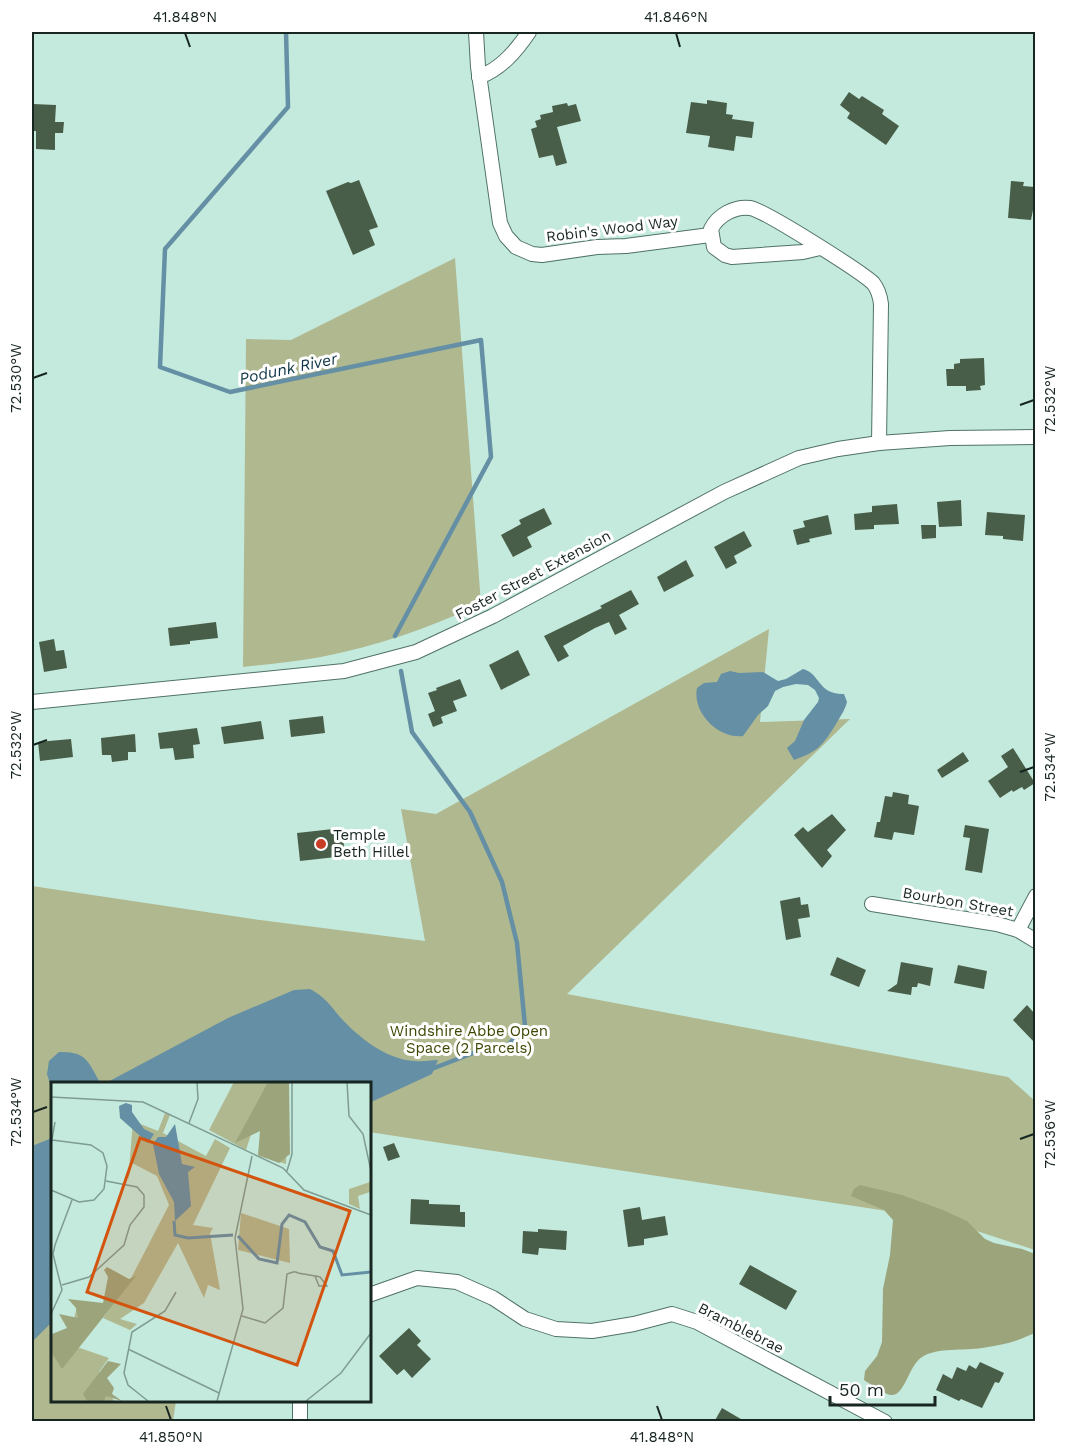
<svg xmlns="http://www.w3.org/2000/svg" width="1067" height="1453" viewBox="0 0 1067 1453" font-family="'Work Sans',sans-serif">
<style>
.green{fill:#b0b890}
.forest{fill:#9ca47c}
.water{fill:#648fa5}
.lines{fill:none;stroke-linecap:round;stroke-linejoin:round}
.stream{stroke:#648fa5;stroke-width:4.5}
.building{fill:#495e49}
.minor-casing{stroke:#507167;stroke-width:16}
.minor{stroke:#fff;stroke-width:14}
.ticks{fill:none;stroke:#182622;stroke-width:2}
.poi-dot{fill:#c83d25;stroke:#fff;stroke-width:2}
.labels{text-anchor:middle;stroke-width:6;stroke-linejoin:round;paint-order:stroke}
.street-label{font-size:15px;fill:#182622;stroke:#fff}
.poi-label{font-size:15px;fill:#182622;stroke:#fff;text-anchor:start}
.park-label{font-size:15px;fill:#3e4600;stroke:#fff}
.water-label{font-size:16px;font-style:italic;fill:#0d3545;stroke:#fff}
.inset-river{fill:none;stroke:#648fa5;stroke-width:3}
.inset-road{fill:none;stroke:#7f9c92;stroke-width:1.5}
.view{fill:#d3540e;fill-opacity:0.15;stroke:#d3540e;stroke-width:3}
.inset-edge{fill:none;stroke:#182622;stroke-width:3}
.neatline{fill:none;stroke:#182622;stroke-width:2}
.ticks-label{font-size:15px;text-anchor:middle;fill:#182622}
</style>
<rect width="100%" height="100%" fill="#c4eadd"/>
<g class="green">
<path d="M455,258L481,604C429,628 377,646 321,657C295,662 269,664 243,667L246,339L291,340Z"/>
<path d="M769,629L760,722L850,719L567,994L1008,1077L1035,1101V1250L940,1219L369,1132V1084H52V1400L176,1401L173,1421H32V886L253,919L425,941L401,809L436,814Z"/>
</g>
<path class="forest" d="M860,1185L902,1195L943,1210L967,1221L985,1239L994,1243L1022,1249L1035,1254V1333C1029,1335 1024,1338 1018,1340C1007,1344 994,1346 982,1348C964,1351 938,1347 922,1357C909,1365 905,1395 892,1395C887,1396 869,1383 864,1380L865,1371L877,1356L882,1342L883,1289L890,1255L893,1220L884,1210L851,1196L854,1189Z"/>
<g class="water">
<path d="M803,669C820,673 818,695 844,694L847,702C845,710 840,717 836,724C822,746 819,751 794,760L787,748L795,741L804,720L818,702L819,698L815,690L808,685L796,684L783,687L775,691L768,706L758,715L743,736C719,739 692,713 697,688L704,683L717,682L721,674L730,671L739,673L763,672L778,681L786,679Z"/>
<path d="M310,989C325,997 330,1005 340,1017C358,1037 387,1060 415,1061C423,1062 430,1060 438,1060L432,1074L369,1103V1084H104L228,1018L294,990Z"/>
<path d="M59,1052C87,1051 88,1062 101,1084H52V1090L47,1074L49,1061Z"/>
<path d="M52,1138V1322L32,1342V1146Z"/>
</g>
<g class="lines">
<g class="stream">
<path d="M286,32L288,107L165,249L160,367L230,392L481,340L491,457L395,636"/>
<path d="M401,671L412,732L470,812L502,882L517,943L525,1026L504,1050L486,1048L429,1070"/>
</g>
</g>
<g class="building">
<path d="M849,92L859,99L862,96L884,110L882,114L899,126L886,145L847,118L850,113L840,105Z"/>
<path d="M707,100L727,103L726,114L733,115L732,119L754,122L752,138L736,136L734,151L708,147L710,136L686,133L691,102L707,104Z"/>
<path d="M567,103L568,106L576,104L581,121L557,127L567,163L556,166L553,155L539,158L531,129L537,127L535,121L541,119L540,115L553,112L552,106Z"/>
<path d="M33,104L56,105L55,122H64L63,133H55V150L36,149V131H32Z"/>
<path d="M359,180L378,227L369,230L375,245L353,255L326,191L348,182L351,183Z"/>
<path d="M1011,181L1024,182L1023,186L1035,187V210H1033L1031,220L1008,218Z"/>
<path d="M984,358L985,385L980,386L981,390L966,391V386H947L946,369H954V364L960,363V359Z"/>
<path d="M961,500L962,526L939,527L937,502Z"/>
<path d="M897,504L899,524L874,525V529L855,530L854,514L872,512V506Z"/>
<path d="M544,508L552,524L527,537L532,547L513,557L501,535L521,524L519,520Z"/>
<path d="M987,512L1025,515L1023,541L1003,539V536L985,535Z"/>
<path d="M828,515L832,534L809,539L810,542L797,545L793,530L805,527L803,521Z"/>
<path d="M921,525H936V538L922,539Z"/>
<path d="M744,531L752,546L734,556L737,563L726,569L714,547Z"/>
<path d="M686,560L694,576L664,592L657,577Z"/>
<path d="M631,590L639,604L619,615L627,629L615,635L609,622L595,628L563,646L569,656L558,662L544,636L602,608L600,606Z"/>
<path d="M216,622L218,638L190,641V644L170,646L168,628Z"/>
<path d="M54,639L56,651L64,650L67,668L44,672L39,642Z"/>
<path d="M518,650L530,675L501,690L489,665Z"/>
<path d="M460,679L467,696L453,701L457,711L441,717L443,723L433,727L428,714L435,711L428,693L437,690L436,688Z"/>
<path d="M323,716L325,733L291,737L289,720Z"/>
<path d="M261,721L264,739L224,744L221,727Z"/>
<path d="M197,728L200,744L193,745L194,758L175,760L173,748L160,749L158,733Z"/>
<path d="M135,734L136,752H128V760L112,762L111,755H102L101,738Z"/>
<path d="M71,739L73,757L40,761L38,742Z"/>
<path d="M1013,748L1035,783L1024,790L1022,787L1013,792L1012,790L1000,798L988,781L1008,767L1001,756Z"/>
<path d="M963,752L969,761L942,778L937,770Z"/>
<path d="M893,792L909,795L908,804L919,806L914,835L894,832L892,840L874,837L877,822H880L885,796L892,797Z"/>
<path d="M832,814L846,830L827,850L832,856L822,868L794,835L803,827L808,832Z"/>
<path d="M965,825L989,829L982,873L965,870L970,838L963,837Z"/>
<path d="M342,828L345,856L300,861L297,833Z"/>
<path d="M800,897L801,905L808,904L810,917L798,919L801,937L786,940L780,901Z"/>
<path d="M837,957L866,970L859,987L830,975Z"/>
<path d="M901,962L933,968L930,986L918,983L917,987H912L911,995L887,991L897,984Z"/>
<path d="M958,965L987,971L984,989L954,983Z"/>
<path d="M1027,1005L1035,1014V1043L1013,1020Z"/>
<path d="M394,1143L400,1157L388,1161L383,1147Z"/>
<path d="M411,1199L429,1200V1204L460,1205V1212H465V1227L410,1224Z"/>
<path d="M640,1207L642,1220L665,1216L668,1235L644,1239V1245L628,1247L623,1210Z"/>
<path d="M538,1229L567,1231L566,1250L539,1248L538,1255L522,1253L523,1231L538,1232Z"/>
<path d="M750,1265L797,1291L786,1310L739,1284Z"/>
<path d="M409,1328L421,1341L417,1345L431,1359L412,1378L404,1369L397,1375L379,1356Z"/>
<path d="M980,1362L1004,1373L999,1383L995,1382L982,1408L961,1399L959,1401L936,1390L943,1374L952,1379L957,1367L966,1371L969,1365L976,1369Z"/>
<path d="M722,1408L746,1422H714Z"/>
</g>
<g class="lines">
<defs>
<g id="minor">
<path d="M476,32L478,67L500,223L506,236L516,247L532,254L542,255L597,247L626,246L710,235"/>
<path d="M479,77C501,69 516,51 529,32"/>
<path d="M820,248L803,252L732,257L725,255L714,247L711,229C718,215 735,206 750,208C764,210 860,271 873,283C878,289 880,296 881,304L879,443"/>
<path d="M32,702L344,671L416,652L493,616L724,492L799,458L838,449L879,443L950,438L1036,437"/>
<path d="M872,904L997,924L1018,930L1036,941"/>
<path d="M1018,930L1036,896"/>
<path d="M369,1295L417,1278L457,1282L493,1298L525,1319L556,1329L592,1331L634,1324L672,1314L697,1322L885,1422"/>
<path d="M300,1400V1422"/>
</g>
</defs>
<use href="#minor" class="minor-casing"/>
<use href="#minor" class="minor"/>
</g>
<path class="ticks" d="M185,33L190,47M676,33L680,47M33,378L47,373M1020,405L1034,400M33,745L47,740M1020,772L1034,767M33,1112L47,1107M1020,1139L1034,1134M166,1406L171,1420M657,1406L662,1420"/>
<circle class="poi-dot" cx="321" cy="844" r="6"/>
<g class="labels">
<g class="street-label">
<text transform="translate(612 229) rotate(-7)" y="5">Robin's Wood Way</text>
<text transform="translate(533 575) rotate(-28)" y="5">Foster Street Extension</text>
<text transform="translate(958 902) rotate(10)" y="5">Bourbon Street</text>
<text transform="translate(741 1328) rotate(27)" y="5">Bramblebrae</text>
</g>
<g class="poi-label">
<text x="333" y="840">Temple<tspan x="333" dy="17">Beth Hillel</tspan></text>
</g>
<g class="park-label">
<text x="469" y="1036">Windshire Abbe Open<tspan x="469" dy="17">Space (2 Parcels)</tspan></text>
</g>
<g class="water-label">
<text transform="translate(288 368) rotate(-12)" y="6">Podunk River</text>
</g>
</g>
<g transform="translate(51 1082)">
<rect width="320" height="320" fill="#c4eadd"/>
<path d="M183,0H237L235,82L208,74L217,49L203,43L195,68L158,48ZM114,31L119,33L112,51L155,74L164,57L179,66L142,143L162,146L159,151L169,208L157,203L153,216L127,161L93,221L69,237L86,242L79,248L52,236L20,248L26,225L52,236L76,204L118,123L106,94L81,81L77,99L82,39L107,49ZM319,100V110L307,114L309,127L298,122V107ZM190,131L238,147L239,181L187,168ZM29,266L58,276L48,290L63,319H0V268Z" fill="#b0b890"/>
<path d="M217,0H238L239,72L228,81L207,73L209,49L184,61ZM56,185L78,197L85,194L11,287L0,270L1,252L16,246L8,232L27,236L25,226L17,217L52,221L57,195L53,188ZM57,279L70,282L56,296L63,306L61,312L71,319L55,314L53,319H36L32,312Z" fill="#9ca47c"/>
<path d="M75,21L81,23V30L93,47L103,52L97,61L69,36L68,24ZM124,42L131,82L144,85L137,90L140,124L124,139L123,120L108,92L102,62L107,55H115Z" fill="#648fa5"/>
<path class="inset-river" d="M123,139L124,153L137,156L182,153M187,154L208,177L226,181L231,142L238,133L254,140L269,165L282,169L291,193L320,190"/>
<path class="inset-road" d="M296,0L298,34L312,52L320,89M0,15L92,20L232,86L253,108L320,133M138,41L147,17L146,0M0,63L4,40M236,89L241,72V0M0,108L28,120L43,118L53,107L56,84L52,71L40,63L1,58M11,203L38,195L73,163L79,143L93,125V113L86,105L55,99M0,232L11,208L2,172L4,163L21,118M191,234L214,241L232,226L236,192L242,190H245L247,191L264,194H265L269,195L276,204H268L264,194M77,267L168,311M97,319L77,303L73,291L81,250L114,229L125,210M166,319L192,227L184,156L201,74M255,319L290,291L320,251"/>
<path class="view" d="M89,56L299,129L246,283L36,210Z"/>
<rect width="320" height="320" class="inset-edge"/>
</g>
<rect width="1067" height="1453" fill="none" stroke="#ffffff" stroke-width="66"/>
<path d="M830 1396v9h105v-9" fill="none" stroke="#182622" stroke-width="3"/>
<text x="839" y="1396" font-size="18" fill="#182622" stroke="#ffffff" stroke-width="4.5" paint-order="stroke">50 m</text>
<rect x="33" y="33" width="1001" height="1387" class="neatline"/>
<g class="ticks-label">
<text x="185" y="22">41.848°N</text>
<text x="676" y="22">41.846°N</text>
<text transform="translate(16 378) rotate(-90)" y="5">72.530°W</text>
<text transform="translate(1050 400) rotate(-90)" y="5">72.532°W</text>
<text transform="translate(16 745) rotate(-90)" y="5">72.532°W</text>
<text transform="translate(1050 767) rotate(-90)" y="5">72.534°W</text>
<text transform="translate(16 1112) rotate(-90)" y="5">72.534°W</text>
<text transform="translate(1050 1134) rotate(-90)" y="5">72.536°W</text>
<text x="171" y="1442">41.850°N</text>
<text x="662" y="1442">41.848°N</text>
</g>
</svg>
